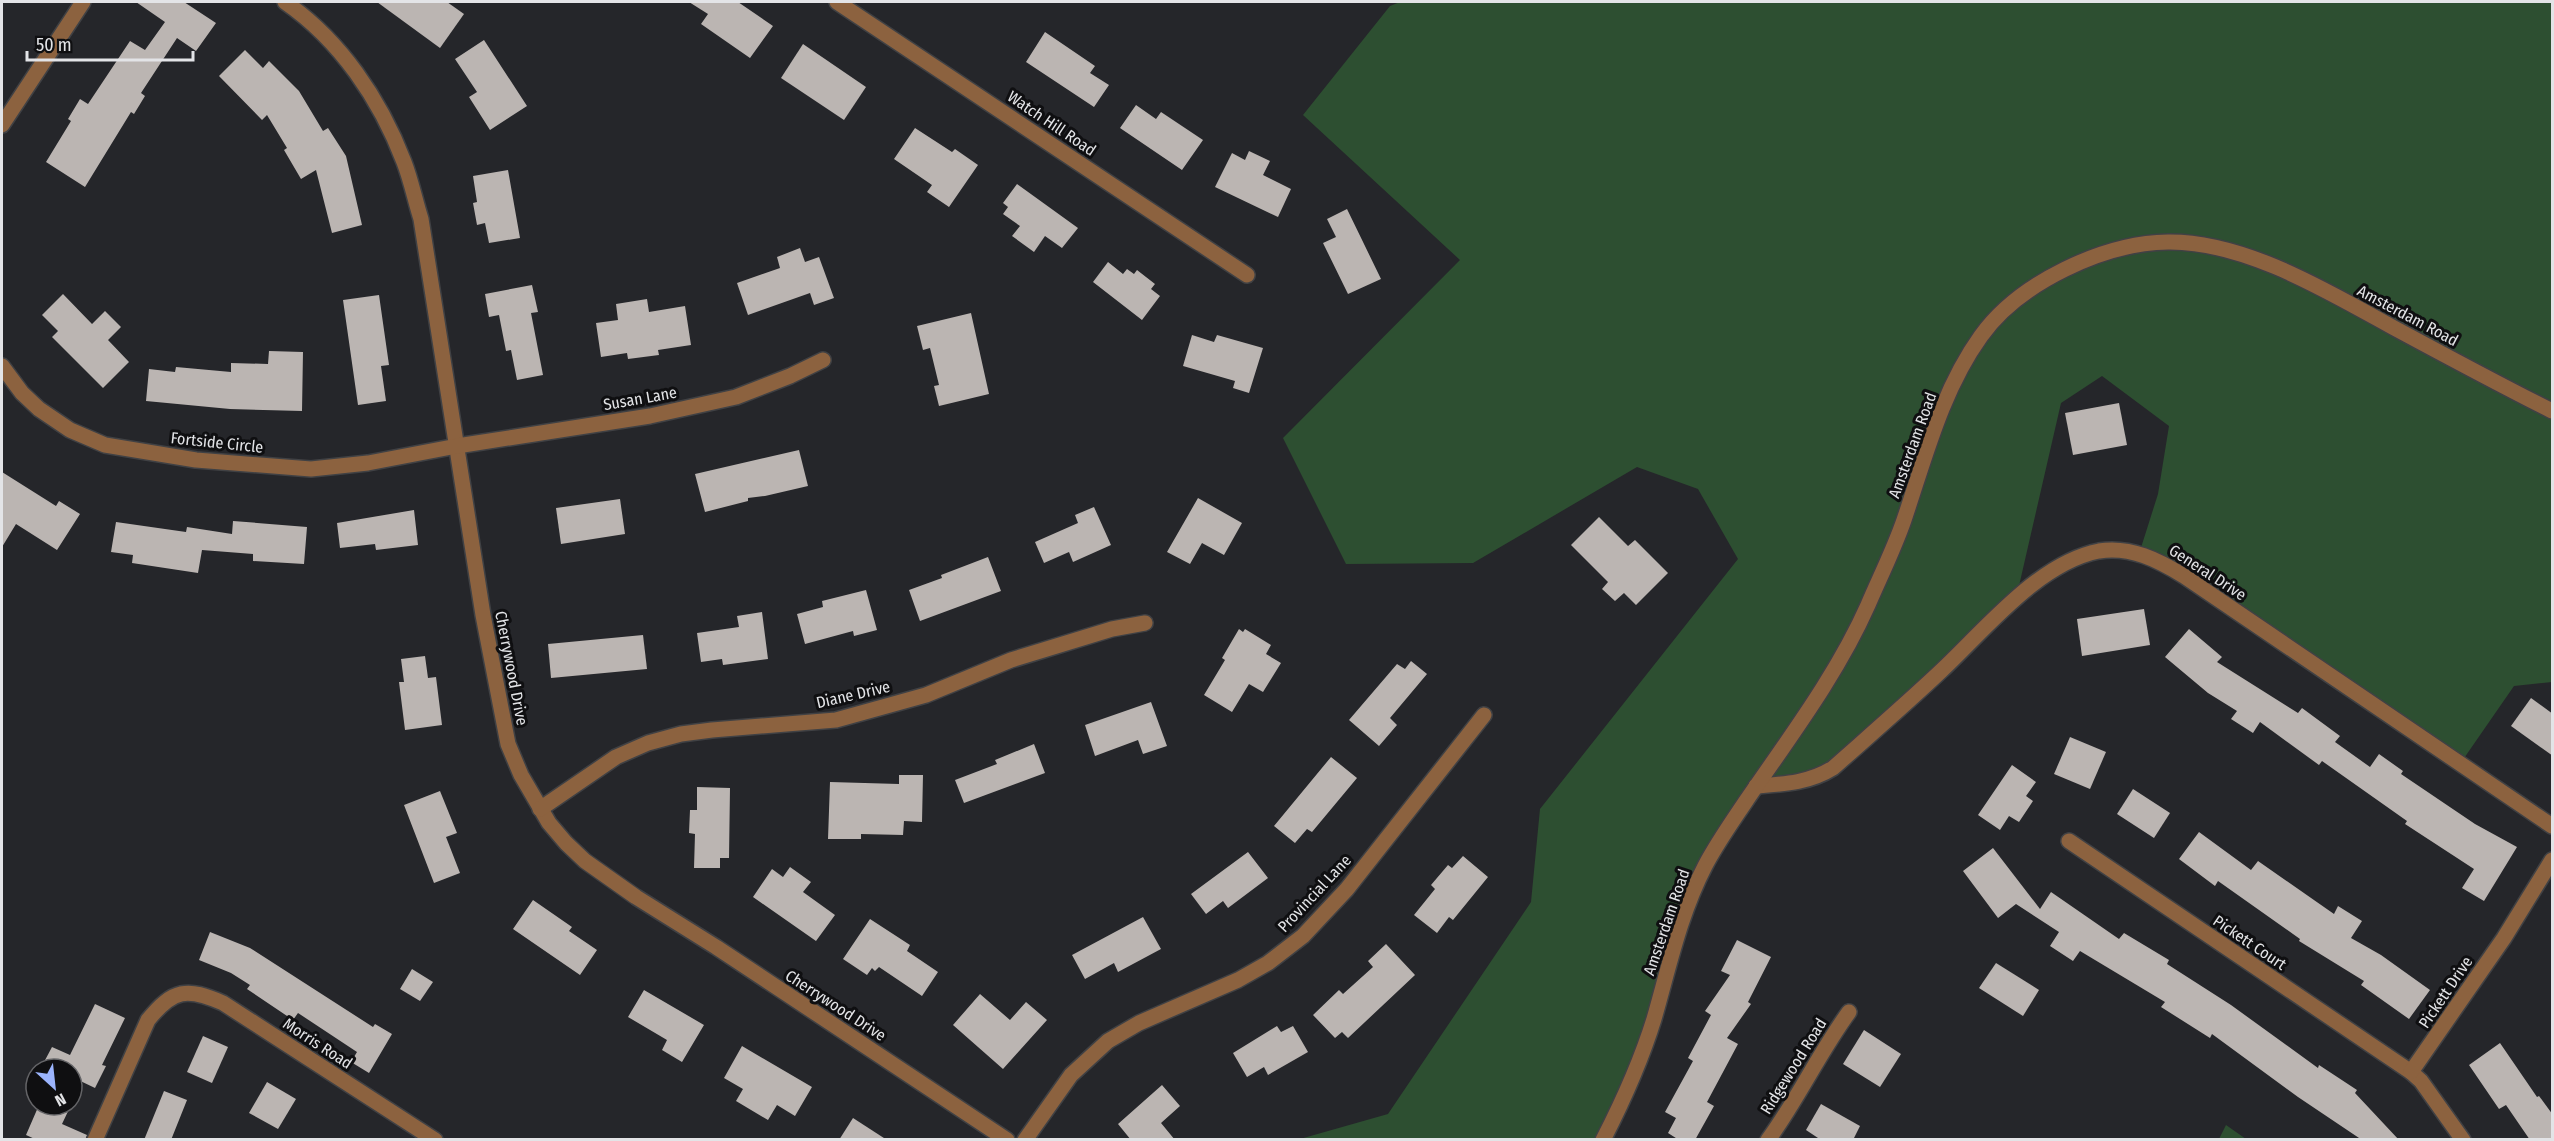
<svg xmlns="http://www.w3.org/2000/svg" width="2554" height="1141" viewBox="0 0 2554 1141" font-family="'Fira Sans Condensed',sans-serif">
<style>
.green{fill:#2d4f31}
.building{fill:#bbb5b2}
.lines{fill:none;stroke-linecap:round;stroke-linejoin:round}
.minor-casing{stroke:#404144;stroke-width:18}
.minor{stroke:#8c623f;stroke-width:15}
.labels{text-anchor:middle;stroke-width:6;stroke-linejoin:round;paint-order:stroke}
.street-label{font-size:16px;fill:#e3e4e7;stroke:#0f0f11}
</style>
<rect width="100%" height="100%" fill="#25262a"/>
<g class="green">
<path d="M1400,2H2552V682L2514,686L2460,764L2139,554L2158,494L2169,426L2102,376L2061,403L2016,599L1833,768L1756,786L1725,833L1663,981L1603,1139H1300L1388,1114L1531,902L1540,809L1738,559L1698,489L1637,467L1473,563L1346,564L1283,438L1460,260L1303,115L1390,6Z"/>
<path d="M2226,1125L2246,1139H2219Z"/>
</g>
<g class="building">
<path d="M136,2H184L216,23L196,51L177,38L141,93L145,96L134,114L131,112L85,187L46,162L71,121L68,119L80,99L88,104L130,41L145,50L165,22Z"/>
<path d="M377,2H447L464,14L440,48Z"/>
<path d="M689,2H738L773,26L750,58L701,24L708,14Z"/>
<path d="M1045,32L1095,66L1090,73L1109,85L1094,107L1026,62Z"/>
<path d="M484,40L527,106L490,130L469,97L477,92L455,59Z"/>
<path d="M803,44L866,87L844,120L781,78Z"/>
<path d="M245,50L263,68L269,61L299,91L323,131L328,128L346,156L362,225L332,233L316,170L301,179L284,150L287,148L267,115L262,120L219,76Z"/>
<path d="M1136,105L1156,119L1161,112L1203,140L1182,170L1120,128Z"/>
<path d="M915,128L952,152L955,149L978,165L949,207L927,192L932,185L894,159Z"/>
<path d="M1249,151L1270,161L1263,175L1291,189L1278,217L1215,187L1232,153L1245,160Z"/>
<path d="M508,170L520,238L489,243L485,223L477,225L473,203L477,202L473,176Z"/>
<path d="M1017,184L1078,228L1062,248L1045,236L1034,252L1012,236L1020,226L1003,214L1008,207L1003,203Z"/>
<path d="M1347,209L1381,279L1348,294L1323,243L1336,237L1327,219Z"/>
<path d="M800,248L805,262L819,257L834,298L814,305L810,293L748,315L737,283L780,268L777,257Z"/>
<path d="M1108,262L1123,274L1127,269L1134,274L1137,270L1155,284L1151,289L1160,296L1142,320L1093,282Z"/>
<path d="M532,285L538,312L531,313L543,375L517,380L511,350L506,351L499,315L489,317L485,294Z"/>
<path d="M63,294L92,324L105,311L121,327L108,340L129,362L103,388L52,337L58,331L42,315Z"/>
<path d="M379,295L389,365L381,366L386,401L358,405L343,300Z"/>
<path d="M647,299L649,312L685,306L691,345L658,350L659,355L628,359L627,353L601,357L596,323L618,320L616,304Z"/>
<path d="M971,313L989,394L939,406L934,386L939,385L930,348L923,350L917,326Z"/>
<path d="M1192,335L1214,342L1217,335L1263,348L1249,393L1233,388L1235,381L1183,366Z"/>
<path d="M269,351L303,352L302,411L230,409L146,401L149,369L175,372L176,367L231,372V363L268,364Z"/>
<path d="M2119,403L2127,445L2073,455L2065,413Z"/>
<path d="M799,450L808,486L765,496L748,498V501L705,512L695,474Z"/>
<path d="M2,472L56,506L59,501L80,514L57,550L16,524L2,547Z"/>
<path d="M1198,498L1242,523L1224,555L1202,543L1190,564L1167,552Z"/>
<path d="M620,499L625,534L561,544L556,508Z"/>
<path d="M1094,507L1111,545L1073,562L1069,552L1044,563L1035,542L1078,523L1075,515Z"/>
<path d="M414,510L418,545L376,550L375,544L340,548L337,523Z"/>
<path d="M1599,517L1628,546L1635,540L1668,573L1636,605L1624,593L1615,601L1602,589L1608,582L1571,545Z"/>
<path d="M233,521L307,527L304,564L253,561V554L202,550L198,573L132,563L133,555L111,552L116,522L186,532L187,527L232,534Z"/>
<path d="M988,557L1001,591L920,621L909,590L942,578L941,575Z"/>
<path d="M866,590L877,630L854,636L853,631L805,644L797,614L823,607L822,601Z"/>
<path d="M2144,609L2150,645L2082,656L2077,619Z"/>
<path d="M762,612L768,659L723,665L722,659L701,662L697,633L739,627L737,616Z"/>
<path d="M1239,629L1243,632L1245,629L1271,645L1266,654L1281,663L1263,692L1249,684L1232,712L1204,695L1225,660L1222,658Z"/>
<path d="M2189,629L2222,657L2217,662L2298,713L2302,708L2340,736L2335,742L2370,767L2379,754L2403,771L2401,774L2475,824L2517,847L2484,901L2462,888L2474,869L2405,824L2407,821L2322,761L2319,765L2260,722L2253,733L2231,719L2237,711L2208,693L2165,657Z"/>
<path d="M643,635L647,669L551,678L548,644Z"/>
<path d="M425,656L428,678L436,677L442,725L405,730L399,682H404L401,659Z"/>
<path d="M1411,661L1427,674L1390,718L1397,725L1379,746L1349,720L1397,664L1405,669Z"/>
<path d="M2531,698L2553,714V756L2511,726Z"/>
<path d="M1151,702L1167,746L1143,754L1138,740L1095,756L1085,725Z"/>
<path d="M2070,737L2106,752L2090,789L2054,774Z"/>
<path d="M1034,744L1045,773L964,803L955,780L997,764L995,760Z"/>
<path d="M1331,757L1357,778L1312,832L1307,829L1295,843L1274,826Z"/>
<path d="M2012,765L2036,782L2026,796L2033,801L2019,822L2009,816L2000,830L1978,815Z"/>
<path d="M899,775H923L922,822L904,821L903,835L861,834V839H828L830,782L899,784Z"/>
<path d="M697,787L730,788L729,858H720V868H694L695,834L689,833L690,810H697Z"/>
<path d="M2133,789L2170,813L2154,838L2117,814Z"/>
<path d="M440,791L457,833L446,837L460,873L434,883L404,805Z"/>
<path d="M2199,832L2251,870L2258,861L2334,914L2338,906L2362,921L2351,938L2381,955L2430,990L2409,1019L2361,985L2364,981L2299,941L2300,939L2218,881L2215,886L2179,859Z"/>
<path d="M1993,848L2040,909L2051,892L2119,939L2124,933L2169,960L2167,964L2231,1005L2318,1068L2319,1065L2357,1090L2355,1093L2399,1140H2362L2298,1097L2212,1034L2210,1038L2161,1007L2165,1002L2080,951L2073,961L2050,946L2059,932L2016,904L1998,918L1963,871Z"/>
<path d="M1248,852L1268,878L1228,908L1223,901L1206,914L1191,894Z"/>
<path d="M1463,856L1488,877L1453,920L1449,917L1437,933L1414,915L1435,889L1431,885L1448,865L1452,868Z"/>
<path d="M790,867L811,882L803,892L835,915L816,941L753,897L772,869L783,877Z"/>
<path d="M533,900L572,927L569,931L597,950L580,975L513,929Z"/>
<path d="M1143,917L1161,949L1118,972L1114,963L1085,979L1072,955Z"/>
<path d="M870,919L910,945L907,951L938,972L922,996L879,967L875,971L872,968L867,975L843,959Z"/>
<path d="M210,932L250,948L373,1027L375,1024L392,1034L369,1073L351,1062L357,1052L298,1013L293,1020L247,989L250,985L231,973L199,960Z"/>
<path d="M1737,940L1771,957L1748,1002L1751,1004L1727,1038L1738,1044L1707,1102L1714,1106L1695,1140H1679L1668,1133L1676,1118L1665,1112L1693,1061L1688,1058L1711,1015L1705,1011L1730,975L1721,971Z"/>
<path d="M1386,944L1415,975L1348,1038L1342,1032L1335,1038L1313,1015L1339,990L1343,994L1373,967L1368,961Z"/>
<path d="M1996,963L2039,990L2023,1016L1979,988Z"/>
<path d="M412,969L433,982L420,1001L400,989Z"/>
<path d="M644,990L704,1025L682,1062L662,1050L667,1040L628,1017Z"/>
<path d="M980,994L1010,1020L1026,1002L1047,1020L1003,1069L953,1025Z"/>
<path d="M95,1004L125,1018L102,1065L106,1066L95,1088L72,1077V1069H54L43,1064L52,1047L70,1055Z"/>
<path d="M1277,1026L1281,1032L1293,1026L1308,1052L1268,1075L1264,1067L1247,1077L1233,1053Z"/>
<path d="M1864,1030L1901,1054L1880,1087L1843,1064Z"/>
<path d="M203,1036L228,1047L212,1083L187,1072Z"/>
<path d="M2500,1043L2537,1097L2539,1096L2553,1115V1140H2530L2506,1105L2499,1109L2469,1065Z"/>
<path d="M742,1046L812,1087L795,1116L777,1105L768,1120L736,1101L743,1089L724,1078Z"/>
<path d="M267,1082L296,1099L278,1129L249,1113Z"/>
<path d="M1162,1085L1180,1106L1161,1123L1175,1140H1131L1118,1124Z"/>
<path d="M164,1091L187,1100L171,1140H144Z"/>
<path d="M1821,1104L1860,1126L1853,1140H1821L1806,1130Z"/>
<path d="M39,1105H71L62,1124L87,1135L85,1140H37L26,1135Z"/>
<path d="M853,1118L887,1140H839Z"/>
</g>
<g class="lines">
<defs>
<g id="minor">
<path d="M285,2C340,40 380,99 404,162C411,180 415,200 421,219L483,615L508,744L521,775L549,823L566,843L585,861L636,897L716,947L1007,1140"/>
<path d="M837,2L1247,275"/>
<path d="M2,125L83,2"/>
<path d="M2,366L22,393L39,409L70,430L105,445L196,460L311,469L368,463L457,446L650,416L736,397L790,376L823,360"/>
<path d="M1756,786C1784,784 1809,783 1833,768C1869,736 1906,704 1941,671C1985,630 2038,563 2099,551C2131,546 2158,560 2184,576L2552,826"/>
<path d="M540,809L616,757L648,743L681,734L712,730L836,720L926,695L1011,660L1112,629L1145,623"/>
<path d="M2069,841L2411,1072L2421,1081L2463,1140"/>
<path d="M2411,1072L2504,938L2552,860"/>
<path d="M95,1140L148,1020C173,989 187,987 223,1003L435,1140"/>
<path d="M1025,1140L1071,1075L1108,1041L1139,1023L1238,980L1268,963L1303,936L1347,889L1484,715"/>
<path d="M1603,1140C1623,1101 1641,1061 1654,1019C1669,967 1680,914 1705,866C1717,843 1732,822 1746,801C1789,738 1837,675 1868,605C1880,577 1894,549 1904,520C1925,458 1942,390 1981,336C2019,283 2103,243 2168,242C2245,241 2329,292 2396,329C2448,357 2500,385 2552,411"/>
<path d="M1768,1140C1798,1099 1819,1053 1849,1012"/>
</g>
</defs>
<use href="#minor" class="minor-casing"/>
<use href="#minor" class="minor"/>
</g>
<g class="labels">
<g class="street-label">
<text transform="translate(1052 123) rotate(34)" y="6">Watch Hill Road</text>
<text transform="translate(2408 315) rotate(28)" y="6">Amsterdam Road</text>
<text transform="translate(640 398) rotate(-10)" y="6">Susan Lane</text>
<text transform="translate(217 442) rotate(6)" y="6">Fortside Circle</text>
<text transform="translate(1912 445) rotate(-70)" y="6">Amsterdam Road</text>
<text transform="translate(2208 572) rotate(33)" y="6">General Drive</text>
<text transform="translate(512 668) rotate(79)" y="6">Cherrywood Drive</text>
<text transform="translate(853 694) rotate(-13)" y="6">Diane Drive</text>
<text transform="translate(1314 893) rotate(-47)" y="6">Provincial Lane</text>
<text transform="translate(1666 922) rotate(-71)" y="6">Amsterdam Road</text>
<text transform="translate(2250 942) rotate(34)" y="6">Pickett Court</text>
<text transform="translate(2445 992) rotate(-56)" y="6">Pickett Drive</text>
<text transform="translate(836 1005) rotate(33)" y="6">Cherrywood Drive</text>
<text transform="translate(318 1043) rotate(33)" y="6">Morris Road</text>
<text transform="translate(1793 1066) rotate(-58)" y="6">Ridgewood Road</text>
</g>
</g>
<rect width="2554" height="1141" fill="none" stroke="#e3e4e7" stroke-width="6"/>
<g transform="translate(54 1087) rotate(153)"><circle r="28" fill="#0f0f11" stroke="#646467" stroke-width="1.5"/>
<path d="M0-4.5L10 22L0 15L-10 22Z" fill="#9bb4fd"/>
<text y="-9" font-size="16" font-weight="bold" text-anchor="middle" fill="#e3e4e7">N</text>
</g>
<path d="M27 51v9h166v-9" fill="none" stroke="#e3e4e7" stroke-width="3"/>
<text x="36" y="51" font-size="18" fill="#e3e4e7" stroke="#0f0f11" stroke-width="4.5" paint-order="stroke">50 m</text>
</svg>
